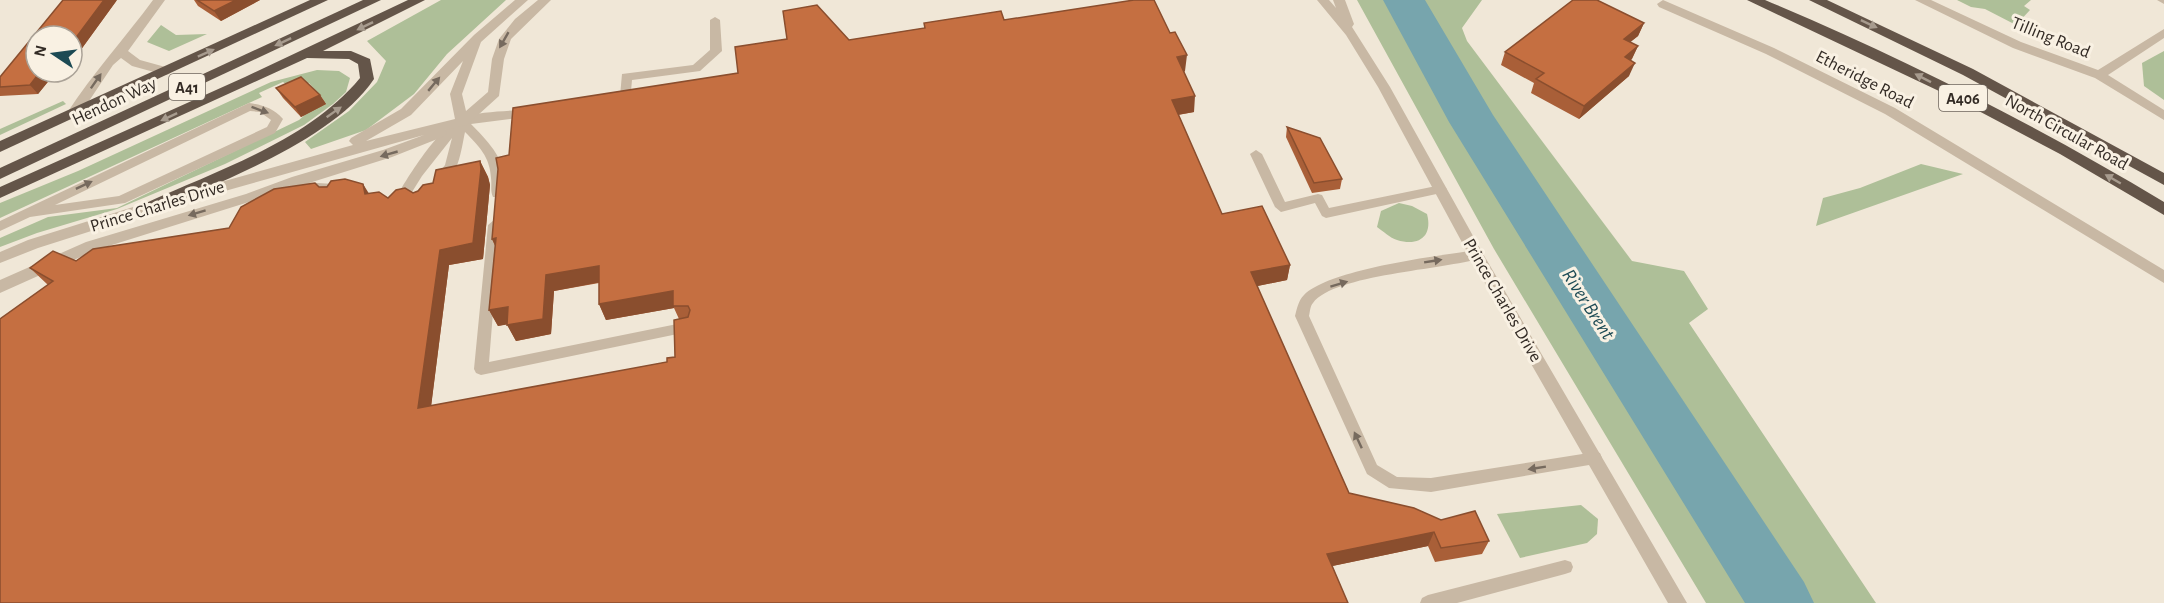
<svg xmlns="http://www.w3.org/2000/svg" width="2164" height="603" viewBox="0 0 2164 603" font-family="'Alegreya Sans',sans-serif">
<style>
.green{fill:#aebf98}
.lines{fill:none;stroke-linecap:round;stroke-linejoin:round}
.river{fill:#77a5ad;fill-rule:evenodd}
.service{fill:#c8b8a4;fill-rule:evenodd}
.minor{fill:#c8b8a4;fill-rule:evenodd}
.tertiary{fill:#c8b8a4;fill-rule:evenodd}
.trunk{fill:#645549;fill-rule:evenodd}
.wall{fill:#a95f38}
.shaded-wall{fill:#8a4e2e}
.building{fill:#c56f41;stroke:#8a4e2e;stroke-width:1.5}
.oneway{fill:#a79b8e}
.oneway2{fill:#766a5e}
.labels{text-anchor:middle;stroke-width:6;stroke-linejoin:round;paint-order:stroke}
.shield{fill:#f9f1e3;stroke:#6e665e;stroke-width:1.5}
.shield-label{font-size:16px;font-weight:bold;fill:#332b25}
.street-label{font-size:18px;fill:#332b25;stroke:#f9f1e3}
.water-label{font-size:20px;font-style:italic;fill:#1c4a54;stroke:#f9f1e3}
</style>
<rect width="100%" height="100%" fill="#f0e7d7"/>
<g class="green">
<path d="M441,0H506L447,54L414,94L366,130L311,149L305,142L349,111L377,82L386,61L367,41Z"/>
<path d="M1357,0H1395L1488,167L1573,304L1768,603H1706L1494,249Z"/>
<path d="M1414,0H1482L1462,28L1467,41L1632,261L1684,271L1708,309L1689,323L1876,603H1801L1484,120Z"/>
<path d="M1957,0H2031L2024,6L2030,10L2016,25L1985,9L1971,7Z"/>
<path d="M161,25L176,35L207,34L169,51L147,42Z"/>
<path d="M2164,51V100L2144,86L2142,63Z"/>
<path d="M317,70L339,71L350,78L346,92L333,104L304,125L225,164L117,209L37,233L0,247V238L48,217L117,208L299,120L323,99L309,83L294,90L283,82L259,93L262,97L0,218V203L78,171L271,82Z"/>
<path d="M63,101L66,104L0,135V129Z"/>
<path d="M1921,164L1963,174L1816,226L1823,198L1860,188Z"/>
<path d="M1399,203L1412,206L1427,214C1433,236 1419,247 1397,240C1390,238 1383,231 1377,227L1381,211Z"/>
<path d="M1581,505L1598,519L1597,534L1587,543L1520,558L1497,514Z"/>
</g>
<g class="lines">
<path class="river" d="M1383,0H1425L1493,115L1804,582L1814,603H1745L1449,122Z"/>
<g class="service">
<path d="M2157,0H2164V4Z"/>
<path d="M715,17L720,20L722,51L700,71L632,80L630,102L612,103L610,100L612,97L620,96L622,74L693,65L710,50V20Z"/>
<path d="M249,103C263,105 273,108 283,119L275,133L125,203L30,217L0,231V221ZM250,111L260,112L271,120L267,127L119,196L55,205Z"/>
<path d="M529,109L533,110L535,113L533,116L471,124C490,143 514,168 501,197H493C490,191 492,185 491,178C490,157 479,146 465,132C461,150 459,178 439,185L433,181L445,165L452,138L422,176L402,208H394L392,205C403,184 438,127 460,119C481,110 507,112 529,109Z"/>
<path d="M1256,150L1262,154L1285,202L1318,194L1322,195L1329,208L1441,185L1447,189L1441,193L1326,218L1322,216L1315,203L1281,212L1275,207L1250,154Z"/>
<path d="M301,182L334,184L340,198L334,202L330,201L325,191L297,189L295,186L297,183Z"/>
<path d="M494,220L500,225L489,362L687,322L692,323L694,327L692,331L481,375L476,373L474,369L488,225Z"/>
<path d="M1476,250L1483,255L1481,258C1444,270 1335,274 1313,303C1310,306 1310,312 1309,316L1377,465L1397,477L1431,478L1595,452L1600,453L1602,458L1600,463L1595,464L1431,492L1389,488L1367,474L1295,316C1297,309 1298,301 1304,295C1330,269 1437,256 1476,250Z"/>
<path d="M1565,560L1571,562L1573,567L1571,572L1565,574L1457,603H1420L1422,598L1428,595Z"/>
</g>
<g class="minor">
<path d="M153,0H165L128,51L140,60L169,68L171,71L169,74L165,75L132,66L121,58L113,65L79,116H69L67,113C93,73 125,38 153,0Z"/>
<path d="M515,0H528L481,42L462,94L466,111L488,92L492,59L499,39L515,19L538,0H551L511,39L504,59L499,96L467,125L445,130L447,133L445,136L392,157L96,250L0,293V280L86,242L246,194L292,177L383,150L424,135L154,211L38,248L0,263V252L28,240L146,203L353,145L349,141L351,138L401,109L474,35ZM463,61L450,94L455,119L366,141L411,115Z"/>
<path d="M1317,0H1329L1336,8L1333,0H1345L1354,24L1352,27L1390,87L1482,252L1687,603H1668L1471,259L1378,87L1346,35Z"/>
<path d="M1663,0L1774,48L1895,108L2164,270V283L1885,114L1766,54L1659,7L1657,4Z"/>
</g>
<path class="tertiary" d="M1915,0H1931L2021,42L2098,70L2164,29V38L2108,75L2164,110V120L2095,78L2013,48Z"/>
<g class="trunk">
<path d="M310,0H328L0,152V141Z"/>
<path d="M363,0H381L0,179V168Z"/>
<path d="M408,0H425L323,51H351L370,59L374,79C332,141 224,179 156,211H146L143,207L146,203C218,170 308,141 360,78L358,64L349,59L307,58L0,198V187L245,77Z"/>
<path d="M1747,0H1765C1903,58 2036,125 2164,202V215L2060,154L1958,100Z"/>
<path d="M1809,0H1827L1973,69L2164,173V185L1963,75Z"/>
</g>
</g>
<g class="wall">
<path d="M117,0L72,62V36L36,72H64L60,77L51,78L38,94L0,96V77Z"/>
<path d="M194,0H260L221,21L198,6Z"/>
<path d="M1004,20L1185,71L1184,72L1194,112L1178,115L1222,214L1290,265L1287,280L1257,286L1349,493L1489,541L1482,554L1435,562L1428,546L1332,566L0,603L48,285L30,268L76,261L229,228L319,187L363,184L368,194L388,198L413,193L480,161L488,177L490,185L483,259L449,265L431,406L667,362L675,357L679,319L674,308L606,320L599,304V283L554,291L551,334L516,341L507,324L498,326L489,310L495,246L492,239L509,155L738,73L849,40L924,28V23Z"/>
<path d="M1644,23L1638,36L1630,42L1638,46L1631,60L1629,76L1579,119L1531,93L1534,83L1501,65L1505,52Z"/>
<path d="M276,88L320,95L326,104L301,117L283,98Z"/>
<path d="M1287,127L1342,179L1340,189L1312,193L1286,137Z"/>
</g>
<g class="shaded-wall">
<path d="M104,0H117L72,62V43Z"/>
<path d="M236,0H260L221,21L214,11Z"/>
<path d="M1644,23L1638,36L1618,52L1624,39Z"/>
<path d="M1638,46L1632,59L1619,70L1625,57Z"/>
<path d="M1187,55L1185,71L1176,73L1177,57Z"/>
<path d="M1635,63L1629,76L1579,119L1584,106Z"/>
<path d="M40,72H46L51,78L38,94L30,85Z"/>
<path d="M56,72H64L60,77Z"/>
<path d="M320,95L326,104L301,117L295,107Z"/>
<path d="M1195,96L1194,112L1171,116L1172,100Z"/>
<path d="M480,161L488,177L490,185L483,259L449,265L429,423L418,408L440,250Z"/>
<path d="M363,184L373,200L365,194Z"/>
<path d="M496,238L500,255L492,239Z"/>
<path d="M1290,265L1287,280L1248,288L1251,272Z"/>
<path d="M599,266L606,281L554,291L551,334L516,341L507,325L546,275Z"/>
<path d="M673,291L674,308L606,320L599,304Z"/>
<path d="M508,307L517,323L498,326L489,310Z"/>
<path d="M1434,532L1428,546L1323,568L1327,554Z"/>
</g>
<g class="building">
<path d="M63,0H104L72,43V36H36V72H40L30,85L0,87V77Z"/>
<path d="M197,0H236L214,11Z"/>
<path d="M1134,0H1154L1170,33L1175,32L1187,55L1177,57L1195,96L1172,100L1222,214L1262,206L1290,265L1251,272L1349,493L1414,508L1441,520L1475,511L1489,541L1441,548L1434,532L1327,554L1348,603H0V319L53,281L30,268L53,251L76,261L93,249L229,228L241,207L274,189L315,183L319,187H327L331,181L345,179L363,184L365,194L379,192L388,198L396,190L405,188L413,193L418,191L423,185L433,183L436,170L480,161L481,169L473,243L440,250L418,408L667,362V358L675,357L674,320L688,317L690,310L688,306H673V291L599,304V266L546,275L543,319L507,325L508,307L489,310L496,238L492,239L498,169L496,158L509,155L513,108L738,73L735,47L787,39L783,11L817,5L849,40L925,28L924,23L1001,11L1004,20Z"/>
<path d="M1573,0H1597L1644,23L1624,39L1638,46L1625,57L1635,63L1584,106L1536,79L1544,73L1505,52Z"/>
<path d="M301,77L320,95L295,107L276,88Z"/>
<path d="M1287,127L1320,138L1342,179L1314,183Z"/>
</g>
<defs><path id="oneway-solid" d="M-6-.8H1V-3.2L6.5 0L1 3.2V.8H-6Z" transform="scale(1.5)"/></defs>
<g class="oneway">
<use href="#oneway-solid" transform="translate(1869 24) rotate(25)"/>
<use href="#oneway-solid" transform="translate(365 26) rotate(154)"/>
<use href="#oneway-solid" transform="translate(283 42) rotate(155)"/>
<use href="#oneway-solid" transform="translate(206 53) rotate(-24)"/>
<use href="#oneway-solid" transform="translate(1923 78) rotate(-153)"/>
<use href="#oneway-solid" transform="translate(334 112) rotate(-35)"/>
<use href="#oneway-solid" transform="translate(169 117) rotate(155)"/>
<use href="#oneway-solid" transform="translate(2113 179) rotate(-150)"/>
</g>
<g class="oneway2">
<use href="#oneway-solid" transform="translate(504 40) rotate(120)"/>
<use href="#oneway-solid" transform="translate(96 81) rotate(-55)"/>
<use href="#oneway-solid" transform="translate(434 84) rotate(-50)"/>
<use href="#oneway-solid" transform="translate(260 110) rotate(20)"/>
<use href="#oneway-solid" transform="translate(389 154) rotate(164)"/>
<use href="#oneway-solid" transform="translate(84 185) rotate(-25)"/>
<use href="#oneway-solid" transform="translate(197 213) rotate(163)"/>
<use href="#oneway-solid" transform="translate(1433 261) rotate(-9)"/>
<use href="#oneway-solid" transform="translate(1339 284) rotate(-17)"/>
<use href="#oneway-solid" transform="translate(1358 440) rotate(-115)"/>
<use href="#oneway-solid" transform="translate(1537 468) rotate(171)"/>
</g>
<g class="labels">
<g class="shield">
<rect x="169" y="74" width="36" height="26" rx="4.5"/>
<rect x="1939" y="85" width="48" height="26" rx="4.5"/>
</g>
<g class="shield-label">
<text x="187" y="93">A41</text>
<text x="1963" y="104">A406</text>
</g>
<g class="street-label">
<text transform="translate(2051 37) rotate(22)" y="6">Tilling Road</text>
<text transform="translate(1865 79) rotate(27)" y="6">Etheridge Road</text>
<text transform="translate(114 101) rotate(-25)" y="6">Hendon Way</text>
<text transform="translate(2067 132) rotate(29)" y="6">North Circular Road</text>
<text transform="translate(157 206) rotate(-17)" y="6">Prince Charles Drive</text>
<text transform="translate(1503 300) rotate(60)" y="6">Prince Charles Drive</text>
</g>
<g class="water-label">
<text transform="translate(1589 304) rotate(57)" y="7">River Brent</text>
</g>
</g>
<g transform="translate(54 54) rotate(283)"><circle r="28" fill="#f9f1e3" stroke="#aaa297" stroke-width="1.5"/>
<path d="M0-4.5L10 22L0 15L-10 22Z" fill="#1c4a54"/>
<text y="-9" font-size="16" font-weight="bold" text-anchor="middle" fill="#332b25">N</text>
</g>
</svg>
